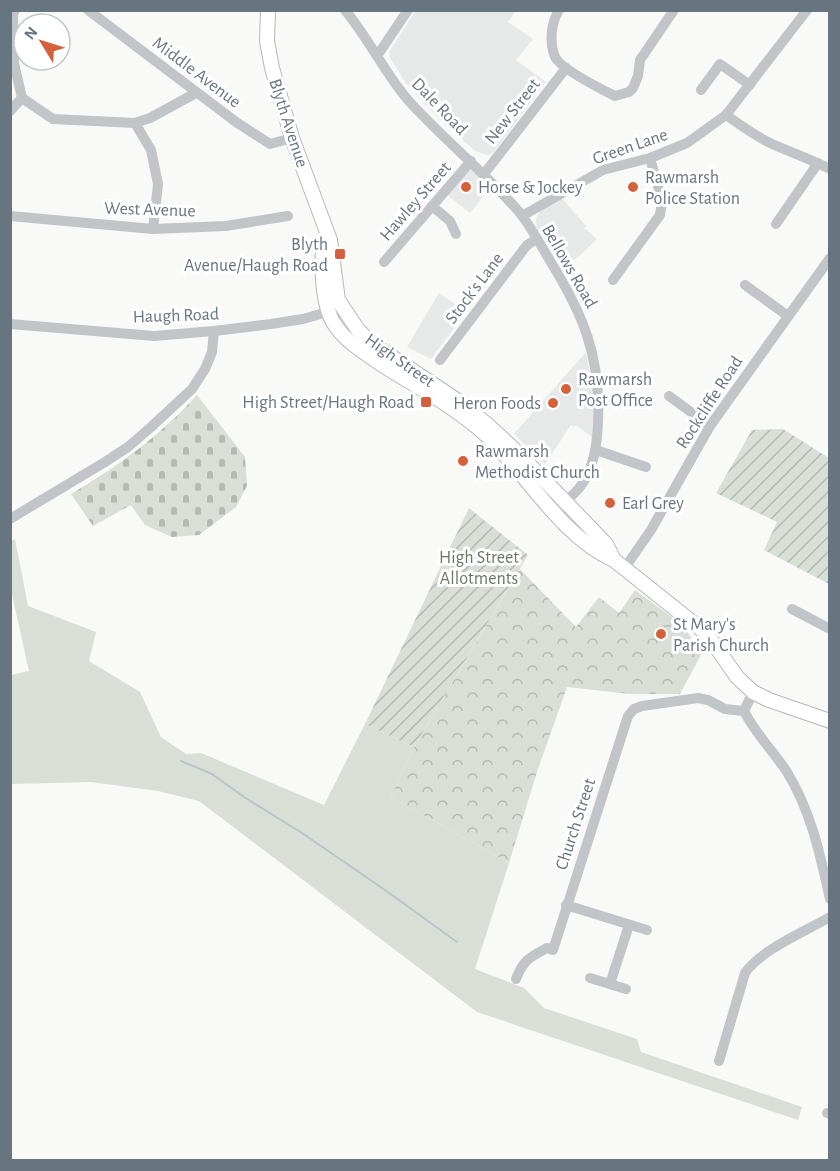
<svg xmlns="http://www.w3.org/2000/svg" width="840" height="1171" viewBox="0 0 840 1171" font-family="'Alegreya Sans',sans-serif">
<style>
.built{fill:#e7e8e8}
.grass{fill:#d9ded7}
.forest{fill:url(#forest-crowns)}
.cemetery{fill:url(#cemetery-stones)}
.garden{fill:url(#garden-furrows)}
.lines{fill:none;stroke-linecap:round;stroke-linejoin:round}
.stream{stroke:#bac4c8;stroke-width:2}
.major-casing{stroke:#b4b9bd;stroke-width:16}
.minor{stroke:#c1c5c8;stroke-width:10}
.major{stroke:#fff;stroke-width:14}
.poi-dot{fill:#d4613c;stroke:#fff;stroke-width:2}
.labels{text-anchor:middle;stroke-width:6;stroke-linejoin:round;paint-order:stroke}
.street-label{font-size:18px;fill:#667580;stroke:#fff}
.poi-label{font-size:18px;fill:#667580;stroke:#fff;text-anchor:start}
.park-label{font-size:18px;fill:#687865;stroke:#fff}
</style>
<defs>
<pattern id="forest-crowns" width="20" height="18" patternUnits="userSpaceOnUse" patternTransform="scale(1.5)"><rect width="20" height="18" fill="#d9ded7"/><path d="M2 6a3 3 0 1 1 6 0M12 15a3 3 0 1 1 6 0" fill="none" stroke="#b4b9b4"/></pattern>
<pattern id="cemetery-stones" width="16" height="16" patternUnits="userSpaceOnUse" patternTransform="scale(1.5)"><rect width="16" height="16" fill="#d9ded7"/><path d="M2 7V4a2 2 0 0 1 4 0v3zM10 15v-3a2 2 0 0 1 4 0v3z" fill="#b4b9b4"/></pattern>
<pattern id="garden-furrows" width="10" height="10" patternUnits="userSpaceOnUse" patternTransform="scale(1.5)"><rect width="10" height="10" fill="#d9ded7"/><path d="M-1 1l2-2M0 10L10 0M9 11l2-2" fill="none" stroke="#b4b9b4"/></pattern>
</defs>
<rect width="100%" height="100%" fill="#f9f9f7"/>
<g class="built">
<path d="M416,10L516,11L508,22L533,39L516,60L546,82L493,153L488,155L475,151L440,120L407,85L390,58L389,52Z"/>
<path d="M465,170H471L492,185L470,213L445,193Z"/>
<path d="M561,197L586,226L584,228L597,239L578,257L562,267L537,227L536,219L540,211Z"/>
<path d="M439,293L466,312L431,359L407,347Z"/>
<path d="M586,352L594,395L592,437L576,425L574,427L571,425L545,464L514,434Z"/>
</g>
<path class="grass" d="M15,539L28,606L96,632L89,661L140,692L161,737L186,754L201,753L324,805L365,724L414,747L391,797L509,863L475,969L524,988L544,1008L637,1039L641,1052L802,1107L798,1120L477,1012L199,801L158,791L91,782L11,784V675L29,671L11,590L10,542Z"/>
<path class="forest" d="M520,569L576,627L599,597L619,613L635,590L684,626L701,655L680,694H630L567,687L537,772L509,863L391,797L414,747Z"/>
<path class="cemetery" d="M197,395L245,457L247,486L236,507L199,535L172,537L145,525L131,505L93,526L71,494C118,466 160,436 197,395Z"/>
<g class="garden">
<path d="M783,429L829,458V584L764,550L777,522L716,493L752,430Z"/>
<path d="M469,508L528,555L414,747L365,724Z"/>
</g>
<g class="lines">
<path class="stream" d="M181,761L212,774L244,797L302,833L385,890L457,942"/>
<defs>
<g id="major">
<path d="M268,10L267,41L272,68L292,138L330,240L338,300L358,330L374,345L458,401L489,426L521,456L606,544L614,560"/>
<path d="M327,233C319,254 322,302 333,322C344,341 364,352 381,364C415,386 453,405 484,433C526,472 560,536 614,560L707,634L737,677L753,692L769,700L830,721"/>
</g>
</defs>
<use href="#major" class="major-casing"/>
<g class="minor">
<path d="M15,10L13,14L14,63L22,98L53,119L135,123L150,118L196,93"/>
<path d="M88,10L236,122L270,144L292,138"/>
<path d="M345,10C369,39 384,72 408,100C444,140 485,172 520,213C531,227 540,244 549,259C583,314 601,356 598,422C597,445 594,468 580,487C573,496 562,504 554,512"/>
<path d="M559,10C551,23 549,42 555,57C562,70 601,89 615,96L629,92L633,88L638,76L640,60L674,10"/>
<path d="M377,56L408,10"/>
<path d="M701,90L720,64L750,85"/>
<path d="M10,111L22,98"/>
<path d="M726,115C740,125 754,135 770,143C790,152 810,159 830,169"/>
<path d="M135,123L151,150L158,184L153,229"/>
<path d="M484,174L566,68"/>
<path d="M432,206L450,221L456,234"/>
<path d="M10,216L153,229L226,226L288,216"/>
<path d="M522,216L603,170L650,158L687,143L726,115L807,10"/>
<path d="M776,224L818,163"/>
<path d="M384,262L471,161"/>
<path d="M613,280L660,215L662,201L650,158"/>
<path d="M745,285L788,316"/>
<path d="M10,324L154,336L214,331L271,324L303,319L334,310"/>
<path d="M440,360L527,245L537,239"/>
<path d="M669,396L710,426"/>
<path d="M596,450L646,467"/>
<path d="M10,519L105,462L128,447L150,428L192,389L205,369L212,352L214,331"/>
<path d="M624,569L651,530L710,426L830,258"/>
<path d="M792,609L830,629"/>
<path d="M753,692L744,711C755,733 773,751 787,772C811,811 820,854 830,899"/>
<path d="M566,905L647,930"/>
<path d="M590,978L626,989"/>
<path d="M516,979C523,960 530,957 547,948L553,950L628,716L634,709L642,706L698,698L708,700L725,709L744,711"/>
<path d="M610,984L629,925"/>
<path d="M719,1061L745,973C762,949 804,932 830,917"/>
<path d="M827,1113L830,1114"/>
</g>
<use href="#major" class="major"/>
</g>
<g class="poi-dot">
<circle cx="466" cy="187" r="6"/>
<circle cx="633" cy="187" r="6"/>
<rect x="334" y="248" width="12" height="12" rx="3"/>
<circle cx="566" cy="389" r="6"/>
<rect x="420" y="396" width="12" height="12" rx="3"/>
<circle cx="553" cy="403" r="6"/>
<circle cx="463" cy="461" r="6"/>
<circle cx="610" cy="503" r="6"/>
<circle cx="661" cy="634" r="6"/>
</g>
<g class="labels">
<g class="street-label">
<text transform="translate(197 72) rotate(37)" y="6">Middle Avenue</text>
<text transform="translate(440 106) rotate(46)" y="6">Dale Road</text>
<text transform="translate(512 111) rotate(-52)" y="6">New Street</text>
<text transform="translate(289 123) rotate(72)" y="6">Blyth Avenue</text>
<text transform="translate(630 146) rotate(-19)" y="6">Green Lane</text>
<text transform="translate(415 201) rotate(-49)" y="6">Hawley Street</text>
<text transform="translate(150 209) rotate(2)" y="6">West Avenue</text>
<text transform="translate(570 266) rotate(60)" y="6">Bellows Road</text>
<text transform="translate(474 288) rotate(-53)" y="6">Stock's Lane</text>
<text transform="translate(176 315) rotate(-2)" y="6">Haugh Road</text>
<text transform="translate(400 360) rotate(35)" y="6">High Street</text>
<text transform="translate(709 402) rotate(-57)" y="6">Rockcliffe Road</text>
<text transform="translate(575 824) rotate(-72)" y="6">Church Street</text>
</g>
<g class="poi-label">
<text x="645" y="183">Rawmarsh<tspan x="645" dy="21">Police Station</tspan></text>
<text x="478" y="193">Horse &amp; Jockey</text>
<text x="328" y="250" text-anchor="end">Blyth<tspan x="328" dy="21">Avenue/Haugh Road</tspan></text>
<text x="578" y="385">Rawmarsh<tspan x="578" dy="21">Post Office</tspan></text>
<text x="414" y="408" text-anchor="end">High Street/Haugh Road</text>
<text x="541" y="409" text-anchor="end">Heron Foods</text>
<text x="475" y="457">Rawmarsh<tspan x="475" dy="21">Methodist Church</tspan></text>
<text x="622" y="509">Earl Grey</text>
<text x="673" y="630">St Mary's<tspan x="673" dy="21">Parish Church</tspan></text>
</g>
<g class="park-label">
<text x="479" y="563">High Street<tspan x="479" dy="21">Allotments</tspan></text>
</g>
</g>
<rect width="840" height="1171" fill="none" stroke="#667580" stroke-width="24"/>
<g transform="translate(42 42) rotate(308)"><circle r="28" fill="#ffffff" stroke="#c2c8cc" stroke-width="1.5"/>
<path d="M0-4.5L10 22L0 15L-10 22Z" fill="#d4613c"/>
<text y="-9" font-size="16" font-weight="bold" text-anchor="middle" fill="#667580">N</text>
</g>
</svg>
